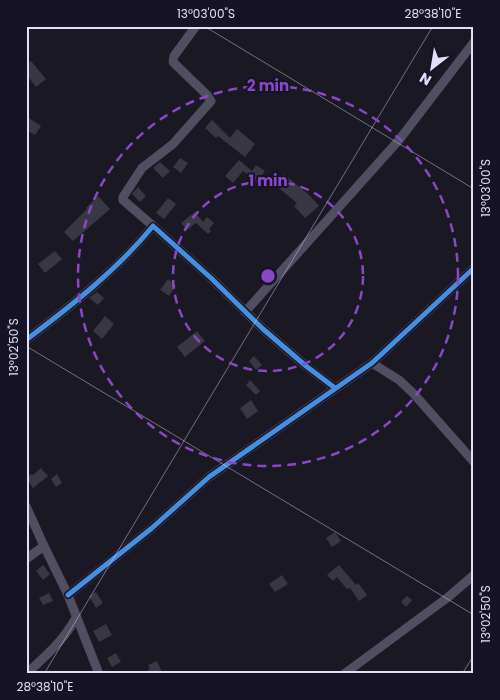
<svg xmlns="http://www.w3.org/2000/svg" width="500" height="700" viewBox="0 0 500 700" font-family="Poppins,sans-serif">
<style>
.building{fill:#393743}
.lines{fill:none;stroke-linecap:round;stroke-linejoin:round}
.minor{stroke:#504e61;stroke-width:9}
.cycleway-casing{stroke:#171327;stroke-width:8}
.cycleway{stroke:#468fdf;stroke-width:5}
.ticks{fill:none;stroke:#e2defb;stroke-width:1;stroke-opacity:0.45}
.ring{fill:none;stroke:#8a47c8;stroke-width:2.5;stroke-dasharray:9 6}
.centre{fill:#8a47c8;stroke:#171327;stroke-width:2.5}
.ring-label{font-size:15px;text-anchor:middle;font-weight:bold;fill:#8a47c8;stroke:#171327;stroke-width:4;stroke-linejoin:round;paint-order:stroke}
.neatline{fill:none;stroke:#e2defb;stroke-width:2}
.ticks-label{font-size:12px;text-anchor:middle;fill:#e2defb}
</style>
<rect width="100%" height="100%" fill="#1a1822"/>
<g class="building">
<path d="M31,61L46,79L36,87L26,74V64Z"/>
<path d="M26,116L41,126L35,135L26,130Z"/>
<path d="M212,120L230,138L237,129L255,144L245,157L218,136L216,138L205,128Z"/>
<path d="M180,158L188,163L181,173L173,167Z"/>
<path d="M239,160L252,171L256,165L265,171L257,182L243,171L233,183L225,176Z"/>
<path d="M160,162L170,171L163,178L153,168Z"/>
<path d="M284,174L309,195L319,206L305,218L294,206L297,203L275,185Z"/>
<path d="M138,187L146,196L140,202L132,194Z"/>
<path d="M98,196L110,209L73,241L64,232L87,209L86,208Z"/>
<path d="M168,198L176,204L164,219L156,213Z"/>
<path d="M195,212L203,222L207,217L214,223L209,229L211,231L208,234L196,223L187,230L181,223Z"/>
<path d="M55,251L62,259L45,273L38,264Z"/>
<path d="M168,279L176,286L169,296L160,290Z"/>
<path d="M97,292L104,298L98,305L89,298Z"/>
<path d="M105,316L114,324L102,339L93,331Z"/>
<path d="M197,331L205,341L185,357L177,347Z"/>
<path d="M254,356L262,365L256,370L249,361Z"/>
<path d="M250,380L260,391L256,395L246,385Z"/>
<path d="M251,400L258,411L247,419L240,408Z"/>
<path d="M41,468L48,476L33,488L26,478L31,474L33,475Z"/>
<path d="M57,474L62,483L56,487L51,479Z"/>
<path d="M335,532L341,541L332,547L326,538Z"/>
<path d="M43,565L50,574L43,580L36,571Z"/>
<path d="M339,565L356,585L358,583L367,595L359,601L350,588L348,589L345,587L337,577L333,581L327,575Z"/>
<path d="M282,575L288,584L275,592L269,584Z"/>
<path d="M96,592L103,603L96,608L89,596Z"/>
<path d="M49,593L53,601L43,605L39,598Z"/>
<path d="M407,596L412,600L406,607L401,602Z"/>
<path d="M106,624L112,635L99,642L93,631Z"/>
<path d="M116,653L121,662L112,667L107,658Z"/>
<path d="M157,661L162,672L159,674H140L150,669L148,665Z"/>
</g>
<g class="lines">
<g class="minor">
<path d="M153,226L123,200V197L142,168L173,144L211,101L207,95L173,62L174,56L196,26"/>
<path d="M245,312L399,140L474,42"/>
<path d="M26,340C71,306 117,270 153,226L211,278L263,329L306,366L335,388"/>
<path d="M372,363L399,380L413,393L474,462"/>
<path d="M26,506L44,546"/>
<path d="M26,559L44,546L68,595L99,674"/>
<path d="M68,595L152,528L209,477L372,363L474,268"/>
<path d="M26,674C47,655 62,642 76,618"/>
<path d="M344,674L447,598L474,575"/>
</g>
<defs>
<g id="cycleway">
<path d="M26,340C71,306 117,270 153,226L211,278L263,329L306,366L335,388"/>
<path d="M68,595L152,528L209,477L372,363L474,268"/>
</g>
</defs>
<use href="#cycleway" class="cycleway-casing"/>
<use href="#cycleway" class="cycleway"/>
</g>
<path class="ticks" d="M204,26L474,189M26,346L474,615M44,674L433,26M462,674L474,655"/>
<g class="ring">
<circle cx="268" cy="276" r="95"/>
<circle cx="268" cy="276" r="190"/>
</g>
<circle cx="268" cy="276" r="8" class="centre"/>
<g class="ring-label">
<text x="268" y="91">2 min</text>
<text x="268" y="186">1 min</text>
</g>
<rect width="500" height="700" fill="none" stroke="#171327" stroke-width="55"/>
<g transform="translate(432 68) rotate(211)" stroke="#171327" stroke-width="4" paint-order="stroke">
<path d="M0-4L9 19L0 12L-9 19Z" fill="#e2defb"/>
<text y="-8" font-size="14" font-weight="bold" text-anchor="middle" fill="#e2defb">N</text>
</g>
<rect x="28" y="28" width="444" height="644" class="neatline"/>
<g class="ticks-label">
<text x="206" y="18">13°03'00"S</text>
<text x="433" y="18">28°38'10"E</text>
<text transform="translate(486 188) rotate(-90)" y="4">13°03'00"S</text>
<text transform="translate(14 347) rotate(-90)" y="4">13°02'50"S</text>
<text transform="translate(486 614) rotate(-90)" y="4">13°02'50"S</text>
<text x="45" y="691">28°38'10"E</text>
</g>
</svg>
